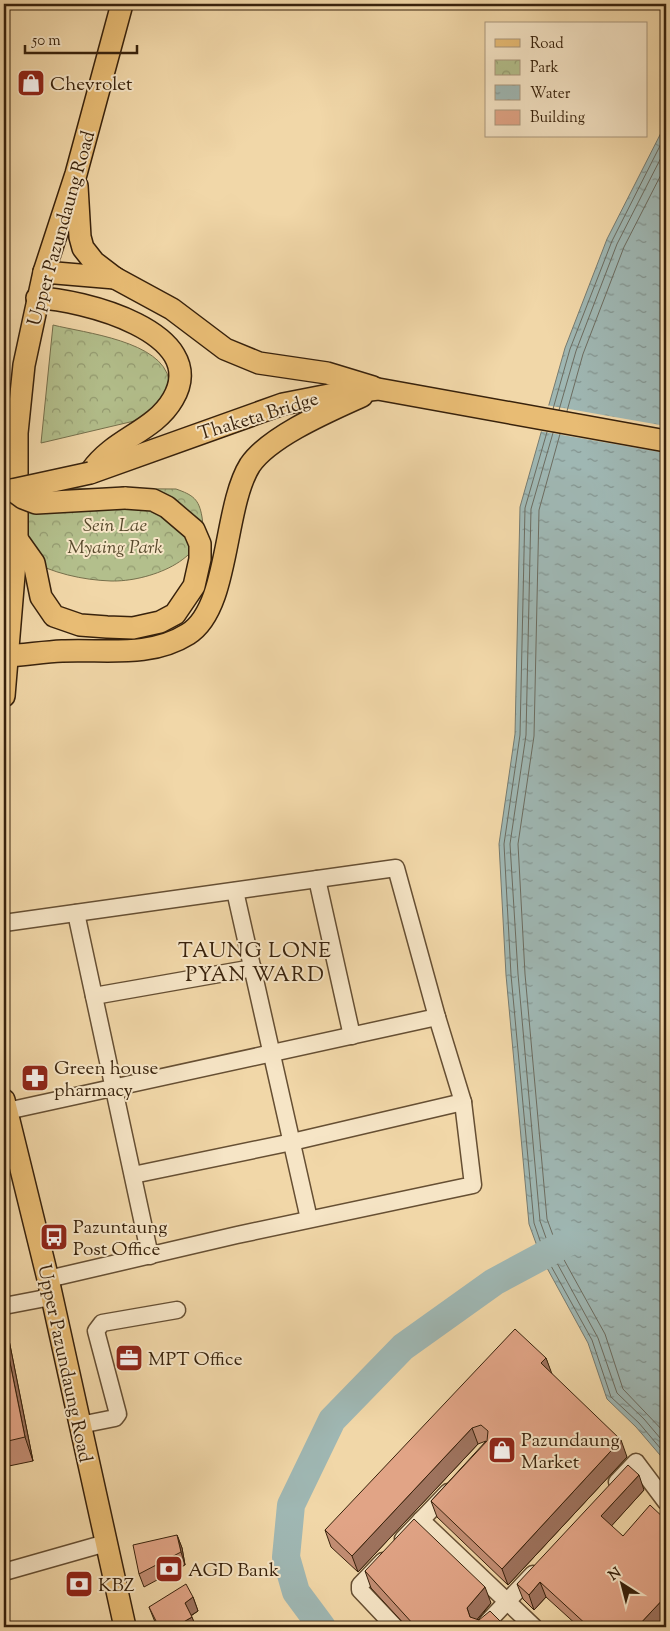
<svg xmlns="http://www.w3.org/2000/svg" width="670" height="1631" viewBox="0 0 670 1631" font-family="'Sorts Mill Goudy',serif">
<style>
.park{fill:url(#park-crowns);stroke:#76704c}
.water{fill:url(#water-ripples);stroke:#767b70}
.pier{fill:#f1d7a8}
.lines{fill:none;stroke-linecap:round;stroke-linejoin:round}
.shore{stroke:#6c6c60;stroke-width:1}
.river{stroke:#9fb7b3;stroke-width:28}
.minor-casing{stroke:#664f33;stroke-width:19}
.major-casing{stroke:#38220c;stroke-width:24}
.minor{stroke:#f6e5c6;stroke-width:16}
.major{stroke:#e8bc74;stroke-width:21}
.major-bridge-casing{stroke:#38220c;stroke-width:24;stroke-linecap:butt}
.major-bridge{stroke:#e8bc74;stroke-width:21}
.wall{fill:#c28d73;stroke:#38220c}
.shaded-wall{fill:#9e735e;stroke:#38220c}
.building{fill:#e1a486;stroke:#38220c}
.labels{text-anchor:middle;stroke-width:4;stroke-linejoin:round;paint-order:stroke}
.poi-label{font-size:19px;fill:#38220c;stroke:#f6e5c6;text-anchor:start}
.street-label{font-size:19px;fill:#38220c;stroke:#f6e5c6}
.park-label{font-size:19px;font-style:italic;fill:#57492c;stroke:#f6e5c6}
.quarter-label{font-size:21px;letter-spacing:1px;fill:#38220c;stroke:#f6e5c6}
</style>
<defs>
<pattern id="park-crowns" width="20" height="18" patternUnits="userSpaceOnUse" patternTransform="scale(1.25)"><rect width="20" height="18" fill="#b3bf8c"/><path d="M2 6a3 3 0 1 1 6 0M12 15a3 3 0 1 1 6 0" fill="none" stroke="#939b71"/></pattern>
<pattern id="water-ripples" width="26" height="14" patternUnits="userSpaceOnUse" patternTransform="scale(1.25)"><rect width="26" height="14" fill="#9fb7b3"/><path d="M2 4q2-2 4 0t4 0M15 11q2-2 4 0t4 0" fill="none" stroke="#839490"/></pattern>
</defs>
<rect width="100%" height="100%" fill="#f1d7a8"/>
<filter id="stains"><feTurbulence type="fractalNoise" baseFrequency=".004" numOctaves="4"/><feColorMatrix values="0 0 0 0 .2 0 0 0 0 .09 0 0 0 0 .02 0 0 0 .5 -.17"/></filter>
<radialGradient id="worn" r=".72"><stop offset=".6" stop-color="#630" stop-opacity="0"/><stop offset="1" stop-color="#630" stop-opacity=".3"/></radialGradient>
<g class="park">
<path d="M53,325C85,333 162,341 169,380C170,386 168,394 167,399L147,418L41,443Z"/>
<path d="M28,488L176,489C193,495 199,499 202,517C210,561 146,582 111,581C82,580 52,573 27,559Z"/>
</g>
<path class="water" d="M666,123V1462L636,1427L607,1399L588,1343L541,1257L529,1224L506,975L499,844L515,734L520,507L565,348L607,239Z"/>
<path class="pier" d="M546,405L666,426V453L539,431Z"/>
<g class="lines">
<g class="shore">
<path d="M553,409L570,349L612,241L666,134"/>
<path d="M559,410L576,351L617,244L666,148"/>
<path d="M567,411L583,354L624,247L666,165"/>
<path d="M547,432L525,508L520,735L504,844L511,975L534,1223L545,1255L592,1340L611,1397L639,1423L666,1455"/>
<path d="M553,433L531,509L526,735L510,844L518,974L540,1221L551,1252L598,1338L617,1393L644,1419L666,1445"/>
<path d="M560,434L539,510L534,736L518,844L525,974L547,1219L558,1249L605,1334L623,1389L666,1434"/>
</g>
<path class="river" d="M322,1627L296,1592L286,1557L291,1505L332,1420L403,1347L494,1282L574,1239"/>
<defs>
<g id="minor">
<path d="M317,879L352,1036"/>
<path d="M235,891L309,1219"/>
<path d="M76,913L150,1256"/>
<path d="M4,923L396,868L437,1017L463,1102L473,1185L237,1235L48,1279"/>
<path d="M94,996L253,968"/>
<path d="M7,1111L437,1017"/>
<path d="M133,1175L292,1142L463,1102"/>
<path d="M4,1306L51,1297"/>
<path d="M80,1425L115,1418L118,1414L96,1331L102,1323L177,1310"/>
<path d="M617,1482L636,1462L666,1502"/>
<path d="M421,1520L534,1627"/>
<path d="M403,1539L448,1492"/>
<path d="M383,1561L360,1585V1590L395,1627"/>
<path d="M4,1572L106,1543"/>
<path d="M483,1627L533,1574"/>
</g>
<g id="major">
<path d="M77,186L80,237L83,248L94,262L115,278L172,309L225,349L259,363L327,373L373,387"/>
<path d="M44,272L115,278"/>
<path d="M37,298C80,299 212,332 173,399C154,432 114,438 91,471"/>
<path d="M90,473L283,404L329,395L378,389L666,441"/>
<path d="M17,539L34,563L41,597L54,616L80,625L107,627L133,628L160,622L175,614L194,586L200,559V544L194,530L167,507L153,500L125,498"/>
<path d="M5,656C24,655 43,652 62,651C105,649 150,658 188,634C230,608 223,508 250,465C270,436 329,411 362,396"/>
<path d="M4,696L17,539V433L24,365L44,272L76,174L122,4"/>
<path d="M4,1100L48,1279L125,1627"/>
</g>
</defs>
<use href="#minor" class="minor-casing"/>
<use href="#major" class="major-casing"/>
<use href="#minor" class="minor"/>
<use href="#major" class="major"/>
<defs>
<g id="major-bridge">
<path d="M12,490L23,498L36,503L125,498"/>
<path d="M12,490L90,473"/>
</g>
</defs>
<use href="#major-bridge" class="major-bridge-casing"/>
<use href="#major-bridge" class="major-bridge"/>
</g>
<g class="wall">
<path d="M4,1319L6,1325L33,1461L4,1467Z"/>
<path d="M546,1358L551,1373L627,1457L508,1585L437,1517L431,1501L486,1441L478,1444L358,1572L331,1547L325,1530Z"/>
<path d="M644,1490L611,1526L666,1616L656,1627H579L546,1597L534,1610L523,1599L517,1584Z"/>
<path d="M177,1535L182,1548L185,1565L144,1587L139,1574Z"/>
<path d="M365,1571L491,1603L478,1620L506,1627H407L371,1588Z"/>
<path d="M193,1597L198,1611L191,1616L196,1627H157L149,1607Z"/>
</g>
<g class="shaded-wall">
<path d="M4,1319L6,1325L33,1461L25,1437L4,1333Z"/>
<path d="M546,1358L552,1374L541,1363Z"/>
<path d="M472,1428L478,1444L358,1572L352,1556Z"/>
<path d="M621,1440L627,1457L508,1585L502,1569Z"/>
<path d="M639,1475L644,1490L607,1531L601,1516Z"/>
<path d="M177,1535L182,1548L185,1565L181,1552Z"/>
<path d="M540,1582L546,1597L534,1610L529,1595Z"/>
<path d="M485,1587L491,1603L473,1624L470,1617L467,1608Z"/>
<path d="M666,1596V1616L656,1627H637Z"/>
<path d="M193,1597L198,1611L190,1616L185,1603Z"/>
<path d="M192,1617L196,1627H175Z"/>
</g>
<g class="building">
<path d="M515,1329L546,1358L541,1363L621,1440L502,1569L431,1501L487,1441L488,1431L481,1425L472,1428L352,1556L325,1530Z"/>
<path d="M4,1333L25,1437L4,1442Z"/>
<path d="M628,1465L639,1475L601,1516L623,1536L650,1505L666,1520V1596L637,1627H589L540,1582L529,1595L517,1584Z"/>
<path d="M414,1519L485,1587L467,1608L470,1617L479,1620L490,1611L506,1627H412L414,1625L365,1571Z"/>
<path d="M177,1535L181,1552L139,1574L133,1545Z"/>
<path d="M186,1584L193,1597L185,1603L192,1617L175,1627H159L149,1607Z"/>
</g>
<defs>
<symbol id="shop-square" viewBox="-11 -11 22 22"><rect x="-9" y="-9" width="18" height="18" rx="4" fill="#8f2418" stroke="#f6e5c6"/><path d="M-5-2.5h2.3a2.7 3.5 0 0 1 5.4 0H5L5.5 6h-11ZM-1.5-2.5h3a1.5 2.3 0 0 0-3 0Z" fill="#fff"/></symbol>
<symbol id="pharmacy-square" viewBox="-11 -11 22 22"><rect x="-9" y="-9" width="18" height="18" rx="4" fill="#8f2418" stroke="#f6e5c6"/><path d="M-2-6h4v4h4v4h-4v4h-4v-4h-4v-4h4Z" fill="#fff"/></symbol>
<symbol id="bus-square" viewBox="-11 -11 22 22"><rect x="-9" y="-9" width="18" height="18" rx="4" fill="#8f2418" stroke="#f6e5c6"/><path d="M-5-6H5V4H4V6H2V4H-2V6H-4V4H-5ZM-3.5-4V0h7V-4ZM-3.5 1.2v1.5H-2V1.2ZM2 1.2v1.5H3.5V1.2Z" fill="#fff"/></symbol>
<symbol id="office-square" viewBox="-11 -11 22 22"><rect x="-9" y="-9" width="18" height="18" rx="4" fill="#8f2418" stroke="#f6e5c6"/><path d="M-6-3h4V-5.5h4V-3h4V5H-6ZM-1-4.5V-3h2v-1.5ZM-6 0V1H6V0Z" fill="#fff"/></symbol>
<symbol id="bank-square" viewBox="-11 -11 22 22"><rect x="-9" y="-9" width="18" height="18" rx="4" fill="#8f2418" stroke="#f6e5c6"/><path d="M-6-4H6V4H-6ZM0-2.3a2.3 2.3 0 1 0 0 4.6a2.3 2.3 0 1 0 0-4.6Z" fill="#fff"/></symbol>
</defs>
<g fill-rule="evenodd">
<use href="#shop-square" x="15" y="67" width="32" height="32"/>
<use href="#pharmacy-square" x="19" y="1062" width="32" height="32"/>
<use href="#bus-square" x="38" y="1221" width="32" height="32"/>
<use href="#office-square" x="113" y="1342" width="32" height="32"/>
<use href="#shop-square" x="486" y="1434" width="32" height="32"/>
<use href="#bank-square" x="153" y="1553" width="32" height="32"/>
<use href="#bank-square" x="63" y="1568" width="32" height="32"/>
</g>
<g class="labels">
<g class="poi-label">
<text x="50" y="90">Chevrolet</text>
<text x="54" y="1074">Green house<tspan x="54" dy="22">pharmacy</tspan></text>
<text x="73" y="1233">Pazuntaung<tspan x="73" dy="22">Post Office</tspan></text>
<text x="148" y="1365">MPT Office</text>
<text x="521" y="1446">Pazundaung<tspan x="521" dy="22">Market</tspan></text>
<text x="188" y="1576">AGD Bank</text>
<text x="98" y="1591">KBZ</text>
</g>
<g class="street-label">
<text transform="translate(60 228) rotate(-74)" y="7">Upper Pazundaung Road</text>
<text transform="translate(258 415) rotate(-17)" y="7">Thaketa Bridge</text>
<text transform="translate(66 1363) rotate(78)" y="7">Upper Pazundaung Road</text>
</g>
<g class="park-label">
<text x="115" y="531">Sein Lae<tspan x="115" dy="22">Myaing Park</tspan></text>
</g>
<g class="quarter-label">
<text x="255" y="957">TAUNG LONE<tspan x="255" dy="24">PYAN WARD</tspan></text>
</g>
</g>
<rect width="670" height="1631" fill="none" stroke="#f1d7a8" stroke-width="20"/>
<rect x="5" y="5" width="660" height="1621" fill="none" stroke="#38220c" stroke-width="2.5"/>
<rect x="10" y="10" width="650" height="1611" fill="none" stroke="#38220c"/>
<rect x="485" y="22" width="162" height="115" fill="#f6e5c6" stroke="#aa977c"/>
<rect x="495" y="39" width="25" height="8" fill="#e8bc74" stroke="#aa977c"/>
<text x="530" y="48" font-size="15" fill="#38220c">Road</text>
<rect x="495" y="60" width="25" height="15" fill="url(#park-crowns)" stroke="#aa977c"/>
<text x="530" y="72" font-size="15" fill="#38220c">Park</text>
<rect x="495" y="85" width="25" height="15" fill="url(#water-ripples)" stroke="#aa977c"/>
<text x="530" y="98" font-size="15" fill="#38220c">Water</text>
<rect x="495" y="110" width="25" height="15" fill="#e1a486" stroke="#aa977c"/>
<text x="530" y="122" font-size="15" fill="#38220c">Building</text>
<g transform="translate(622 1584) rotate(324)" stroke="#f6e5c6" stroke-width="4" paint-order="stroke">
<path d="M0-4L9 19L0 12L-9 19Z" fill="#38220c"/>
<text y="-8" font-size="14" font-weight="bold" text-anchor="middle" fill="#38220c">N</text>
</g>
<path d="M25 45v8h112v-8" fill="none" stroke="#38220c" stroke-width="2.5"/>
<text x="32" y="45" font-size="15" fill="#38220c" stroke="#f6e5c6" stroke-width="4" paint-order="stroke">50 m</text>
<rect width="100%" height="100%" filter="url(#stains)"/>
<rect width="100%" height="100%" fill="url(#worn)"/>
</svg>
